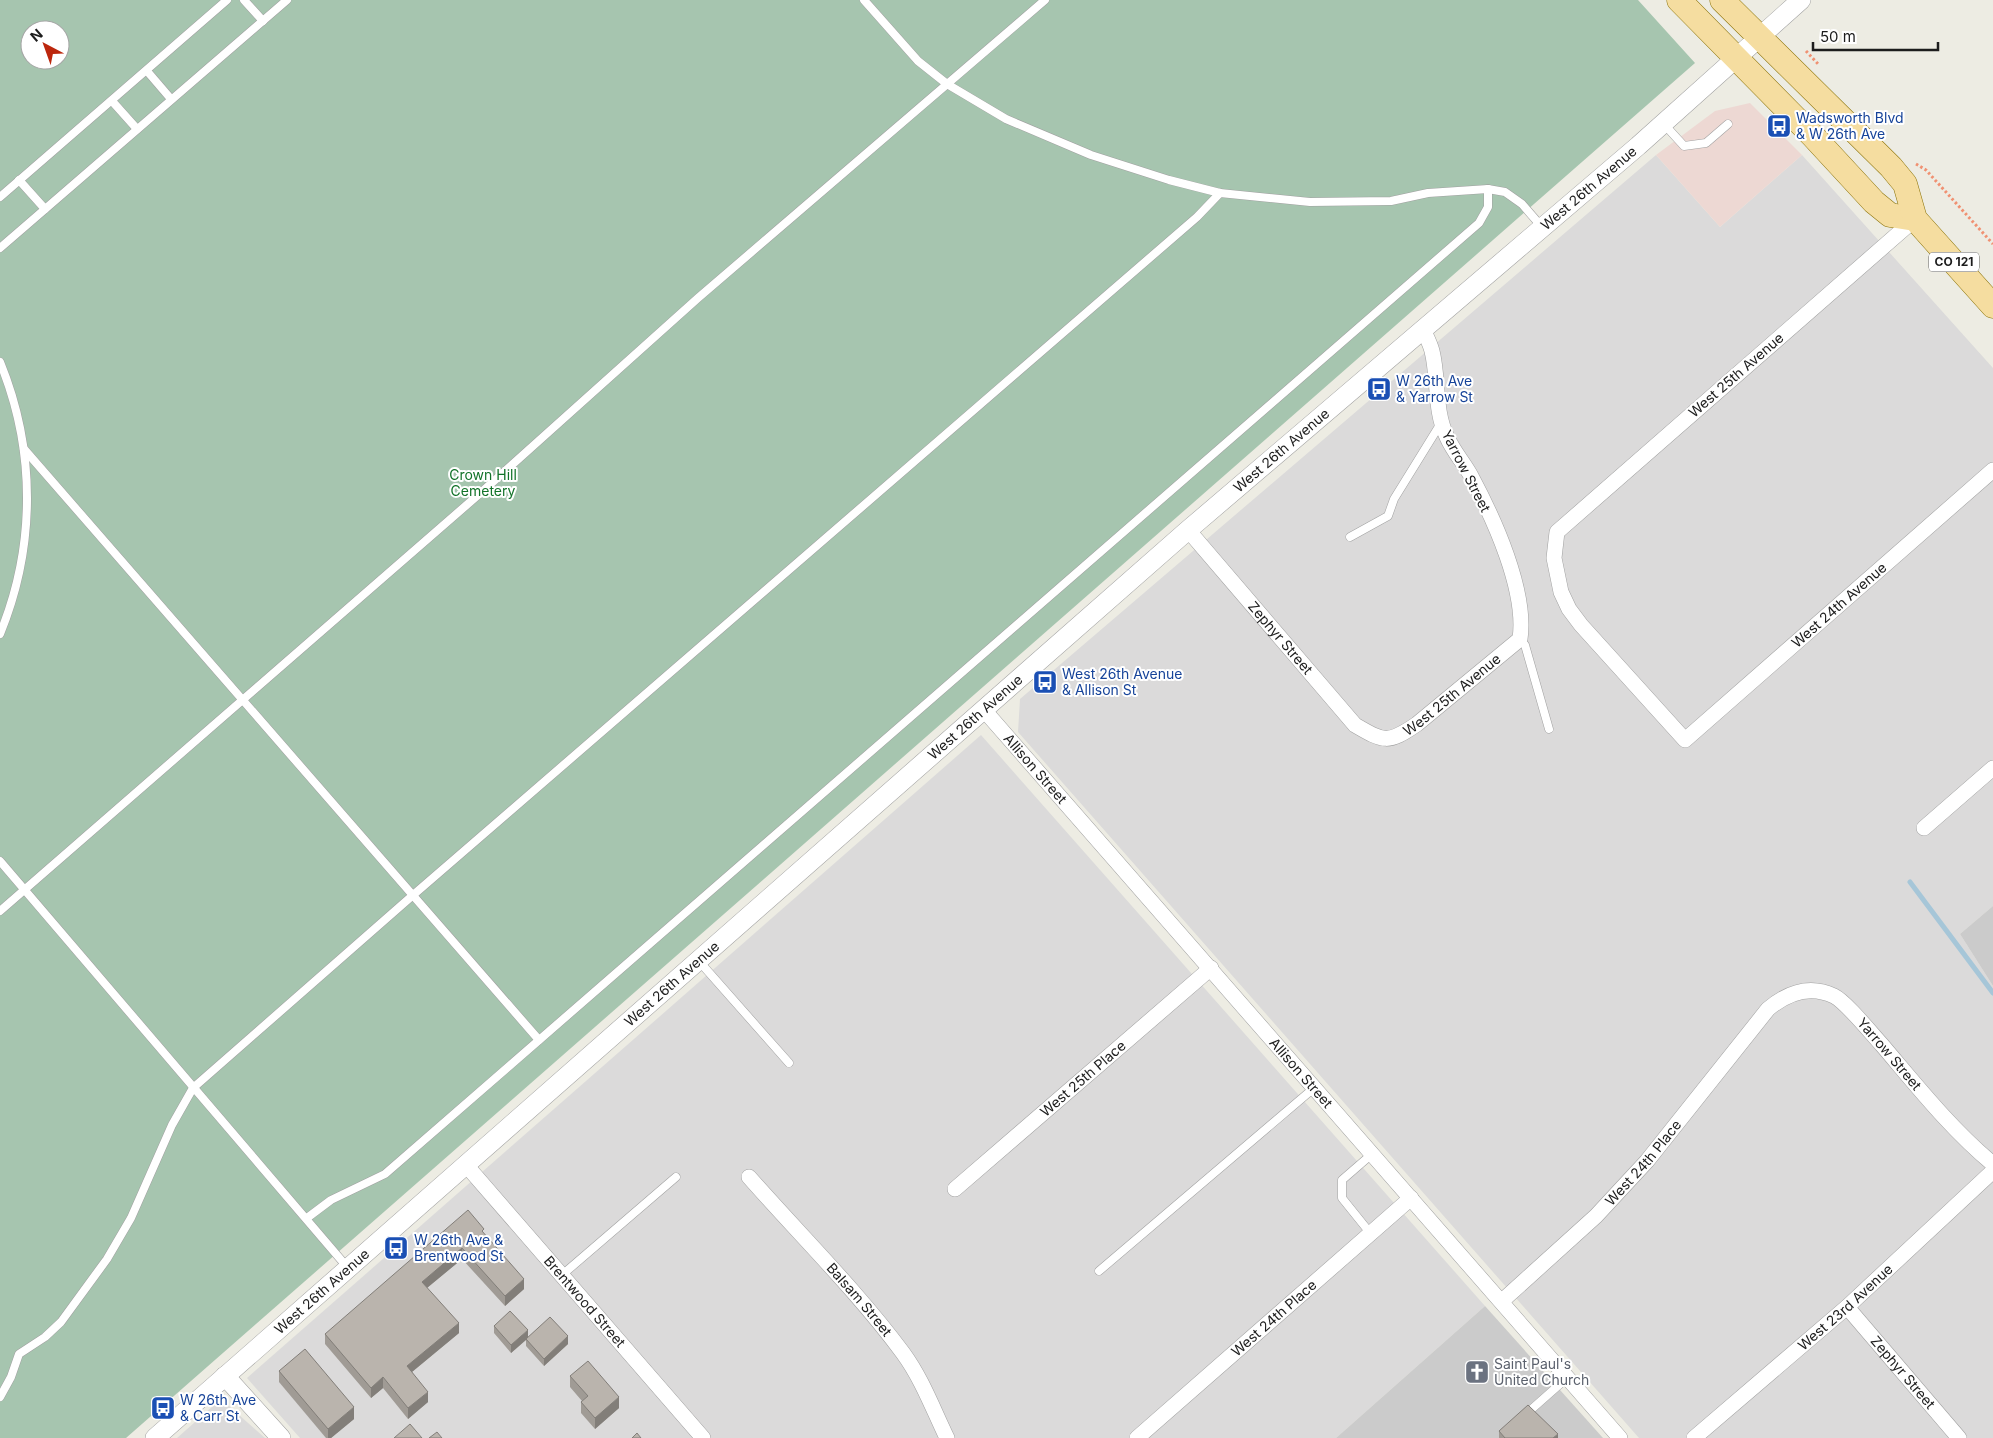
<svg xmlns="http://www.w3.org/2000/svg" width="1993" height="1438" viewBox="0 0 1993 1438" font-family="Inter,sans-serif">
<style>
.residential{fill:#dbdada}
.commercial{fill:#edd8d3}
.religious{fill:#cbcbcb}
.cemetery{fill:#a6c5af;fill-rule:evenodd}
.lines{fill:none;stroke-linecap:round;stroke-linejoin:round}
.stream{stroke:#a6c6d8;stroke-width:5}
.service-casing{stroke:#a1a1a1;stroke-width:9}
.minor-casing{stroke:#a1a1a1;stroke-width:16}
.tertiary-casing{stroke:#a1a1a1;stroke-width:20}
.primary-casing{stroke:#8c740a;stroke-width:25}
.path{stroke:#f09172;stroke-width:3;stroke-dasharray:2.5 2.5;stroke-linecap:butt}
.service{stroke:#fff;stroke-width:8}
.minor{stroke:#fff;stroke-width:15}
.tertiary{stroke:#fff;stroke-width:19}
.primary{stroke:#f5dda0;stroke-width:24}
.wall{fill:#a09b95}
.shaded-wall{fill:#827e79}
.building{fill:#bab4ad;stroke:#827e79}
.labels{text-anchor:middle;stroke-width:4;stroke-linejoin:round;paint-order:stroke}
.shield{fill:#fff;stroke:#616161;stroke-width:1}
.shield-label{font-size:12px;font-weight:bold;fill:#1d1d1d}
.transit-label{font-size:14px;fill:#164399;stroke:#fff;text-anchor:start}
.street-label{font-size:14px;fill:#1d1d1d;stroke:#fff}
.park-label{font-size:14px;fill:#127329;stroke:#fff}
.worship-label{font-size:14px;fill:#5b616d;stroke:#fff;text-anchor:start}
</style>
<rect width="100%" height="100%" fill="#edece3"/>
<g class="residential">
<path d="M1656,155L1720,227L1802,155L1993,368V906L1960,934L1993,986V1438H1639L1018,732L1020,699Z"/>
<path d="M981,735L1485,1306L1336,1438H300L247,1378Z"/>
<path d="M221,1399L265,1438H177Z"/>
</g>
<path class="commercial" d="M1750,103L1802,155L1720,227L1656,155L1715,111Z"/>
<g class="religious">
<path d="M1993,906V986L1960,934Z"/>
<path d="M1485,1306L1603,1438H1336Z"/>
</g>
<path class="cemetery" d="M0,0H1638L1695,63L126,1438H0ZM30,30H60V60H30Z"/>
<g class="lines">
<path class="stream" d="M1910,882L1993,993"/>
<defs>
<g id="service">
<path d="M244,0L263,21"/>
<path d="M864,0L918,61L947,84L1006,119L1091,155L1169,180L1220,193L1310,202L1391,201L1428,193L1488,189L1505,192L1522,204L1542,227"/>
<path d="M147,71L171,99"/>
<path d="M112,101L137,129"/>
<path d="M1663,123L1684,146L1706,143L1728,124"/>
<path d="M19,180L45,209"/>
<path d="M0,197L227,0"/>
<path d="M0,248L287,0"/>
<path d="M0,362C36,450 36,546 0,634"/>
<path d="M24,449L539,1040"/>
<path d="M1350,537L1388,516L1394,499L1441,423"/>
<path d="M1520,639L1525,645L1549,729"/>
<path d="M0,861L348,1268"/>
<path d="M0,911L485,489L698,298L1045,0"/>
<path d="M698,960L789,1063"/>
<path d="M307,1218L331,1200L385,1174L1479,223L1488,207V189"/>
<path d="M1371,1234L1342,1198V1180L1372,1154"/>
<path d="M1099,1271L1314,1088"/>
<path d="M562,1275L676,1177"/>
<path d="M0,1397L11,1377L19,1354L45,1337L61,1322L107,1259L131,1218L172,1125L193,1088L412,896L1197,217L1220,193"/>
<path d="M1525,1415L1568,1377"/>
</g>
<g id="minor">
<path id="s1" d="M1915,219L1557,532L1554,558L1561,592L1569,609L1581,625L1685,740L1993,470"/>
<path id="s2" d="M1188,530L1355,725C1384,742 1388,744 1417,724L1520,639C1527,591 1494,519 1471,476C1464,463 1453,451 1447,437C1434,411 1439,379 1432,351C1430,343 1426,336 1423,329"/>
<path id="s3" d="M984,710L1620,1438"/>
<path d="M1924,828L1993,768"/>
<path id="s4" d="M466,1165L703,1438"/>
<path id="s5" d="M749,1177C800,1235 857,1291 903,1353C922,1379 933,1409 947,1438"/>
<path id="s6" d="M955,1189L1211,968"/>
<path id="s7" d="M1502,1301L1596,1216L1647,1161L1768,1009C1787,993 1809,984 1834,996C1846,1002 1871,1033 1882,1045C1917,1086 1951,1129 1993,1164"/>
<path id="s8" d="M1847,1307L1959,1438"/>
<path id="s9" d="M1137,1438L1411,1198"/>
<path id="s10" d="M1694,1438L1847,1307L1993,1171"/>
</g>
<g id="tertiary">
<path d="M225,1376L281,1438"/>
<path id="s11" d="M155,1438L1188,530L1638,146L1801,0"/>
</g>
<g id="primary">
<path d="M1679,0L1813,136L1874,202L1890,215L1915,219"/>
<path d="M1722,0L1891,167L1905,184L1915,219L1993,306"/>
</g>
</defs>
<use href="#service" class="service-casing"/>
<use href="#minor" class="minor-casing"/>
<use href="#tertiary" class="tertiary-casing"/>
<use href="#primary" class="primary-casing"/>
<g class="path">
<path d="M1806,51L1819,65"/>
<path d="M1916,164L1926,170L1993,244"/>
</g>
<use href="#service" class="service"/>
<use href="#minor" class="minor"/>
<use href="#tertiary" class="tertiary"/>
<use href="#primary" class="primary"/>
</g>
<g class="wall">
<path d="M484,1234L524,1289L505,1306L462,1259L427,1288L459,1333L412,1372L428,1402L408,1419L383,1388L371,1398L325,1344V1334Z"/>
<path d="M494,1326L528,1337L568,1344L544,1366L526,1346V1340L511,1353L494,1333Z"/>
<path d="M279,1371L354,1419L331,1438H326L279,1382Z"/>
<path d="M570,1376L619,1408L595,1429L581,1413V1402L582,1401L570,1387Z"/>
<path d="M1499,1431L1558,1438H1499Z"/>
</g>
<g class="shaded-wall">
<path d="M462,1248V1259L422,1292V1282Z"/>
<path d="M524,1279V1289L505,1306V1296Z"/>
<path d="M459,1323V1333L407,1376V1366Z"/>
<path d="M528,1330V1338L511,1353V1345Z"/>
<path d="M568,1336V1344L544,1366V1359Z"/>
<path d="M383,1377V1388L371,1398V1388Z"/>
<path d="M428,1392V1402L408,1419V1408Z"/>
<path d="M619,1397V1408L595,1429V1418Z"/>
<path d="M354,1407V1419L331,1438H328V1429Z"/>
<path d="M1558,1434V1438H1553Z"/>
</g>
<g class="building">
<path d="M468,1210L484,1229L482,1231L524,1279L505,1296L462,1248L422,1282L459,1323L407,1366L428,1392L408,1408L383,1377L371,1388L325,1334Z"/>
<path d="M510,1311L528,1330L511,1345L494,1326Z"/>
<path d="M550,1317L568,1336L544,1359L526,1339Z"/>
<path d="M305,1349L354,1407L328,1429L279,1371Z"/>
<path d="M588,1361L619,1397L595,1418L581,1402L588,1396L570,1376Z"/>
<path d="M1528,1405L1558,1434L1553,1438H1505L1499,1431Z"/>
<path d="M410,1424L422,1438H394Z"/>
<path d="M437,1432L442,1438H429Z"/>
<path d="M637,1433L641,1438H632Z"/>
</g>
<defs>
<symbol id="bus-square" viewBox="-11 -11 22 22"><rect x="-9" y="-9" width="18" height="18" rx="4" fill="#1a4fb4" stroke="#fff"/><path d="M-5-6H5V4H4V6H2V4H-2V6H-4V4H-5ZM-3.5-4V0h7V-4ZM-3.5 1.2v1.5H-2V1.2ZM2 1.2v1.5H3.5V1.2Z" fill="#fff"/></symbol>
<symbol id="church-square" viewBox="-11 -11 22 22"><rect x="-9" y="-9" width="18" height="18" rx="4" fill="#6b7280" stroke="#fff"/><path d="M-1.2-6h2.4v3.5h3.3v2.4h-3.3V6h-2.4V-.1h-3.3v-2.4h3.3Z" fill="#fff"/></symbol>
</defs>
<g fill-rule="evenodd">
<use href="#bus-square" x="1765" y="112" width="28" height="28"/>
<use href="#bus-square" x="1365" y="375" width="28" height="28"/>
<use href="#bus-square" x="1031" y="668" width="28" height="28"/>
<use href="#bus-square" x="382" y="1234" width="28" height="28"/>
<use href="#church-square" x="1463" y="1358" width="28" height="28"/>
<use href="#bus-square" x="149" y="1394" width="28" height="28"/>
</g>
<g class="labels">
<rect class="shield" x="1929" y="252.5" width="50" height="19" rx="4"/>
<g class="shield-label">
<text x="1954" y="266">CO 121</text>
</g>
<g class="transit-label">
<text x="1796" y="123">Wadsworth Blvd<tspan x="1796" dy="16">&amp; W 26th Ave</tspan></text>
<text x="1396" y="386">W 26th Ave<tspan x="1396" dy="16">&amp; Yarrow St</tspan></text>
<text x="1062" y="679">West 26th Avenue<tspan x="1062" dy="16">&amp; Allison St</tspan></text>
<text x="414" y="1245">W 26th Ave &amp;<tspan x="414" dy="16">Brentwood St</tspan></text>
<text x="180" y="1405">W 26th Ave<tspan x="180" dy="16">&amp; Carr St</tspan></text>
</g>
<g class="street-label">
<text dy="5" stroke="none"><textPath href="#s11" startOffset="1902">West 26th Avenue</textPath></text>
<text transform="translate(1736 375) rotate(-41)" y="5">West 25th Avenue</text>
<text dy="5" stroke="none"><textPath href="#s11" startOffset="1498">West 26th Avenue</textPath></text>
<text transform="translate(1466 471) rotate(63)" y="5">Yarrow Street</text>
<text dy="5" stroke="none"><textPath href="#s1" startOffset="935">West 24th Avenue</textPath></text>
<text dy="5" stroke="none"><textPath href="#s2" startOffset="142">Zephyr Street</textPath></text>
<text dy="5" stroke="none"><textPath href="#s2" startOffset="371">West 25th Avenue</textPath></text>
<text dy="5" stroke="none"><textPath href="#s11" startOffset="1092">West 26th Avenue</textPath></text>
<text dy="5" stroke="none"><textPath href="#s3" startOffset="78">Allison Street</textPath></text>
<text dy="5" stroke="none"><textPath href="#s11" startOffset="688">West 26th Avenue</textPath></text>
<text dy="5" stroke="none"><textPath href="#s7" startOffset="548">Yarrow Street</textPath></text>
<text dy="5" stroke="none"><textPath href="#s3" startOffset="482">Allison Street</textPath></text>
<text dy="5" stroke="none"><textPath href="#s6" startOffset="169">West 25th Place</textPath></text>
<text dy="5" stroke="none"><textPath href="#s7" startOffset="198">West 24th Place</textPath></text>
<text dy="5" stroke="none"><textPath href="#s11" startOffset="222">West 26th Avenue</textPath></text>
<text dy="5" stroke="none"><textPath href="#s4" startOffset="181">Brentwood Street</textPath></text>
<text dy="5" stroke="none"><textPath href="#s5" startOffset="165">Balsam Street</textPath></text>
<text dy="5" stroke="none"><textPath href="#s10" startOffset="200">West 23rd Avenue</textPath></text>
<text dy="5" stroke="none"><textPath href="#s9" startOffset="182">West 24th Place</textPath></text>
<text dy="5" stroke="none"><textPath href="#s8" startOffset="86">Zephyr Street</textPath></text>
</g>
<g class="park-label">
<text x="483" y="480">Crown Hill<tspan x="483" dy="16">Cemetery</tspan></text>
</g>
<g class="worship-label">
<text x="1494" y="1369">Saint Paul's<tspan x="1494" dy="16">United Church</tspan></text>
</g>
</g>
<g transform="translate(45 45) rotate(319)"><circle r="24" fill="#ffffff" stroke="#a5a5a5"/>
<path d="M0-4L9 19L0 12L-9 19Z" fill="#bc270d"/>
<text y="-8" font-size="14" font-weight="bold" text-anchor="middle" fill="#1d1d1d">N</text>
</g>
<path d="M1813 42v8h125v-8" fill="none" stroke="#1d1d1d" stroke-width="2.5"/>
<text x="1820" y="42" font-size="15" fill="#1d1d1d" stroke="#ffffff" stroke-width="4" paint-order="stroke">50 m</text>
</svg>
